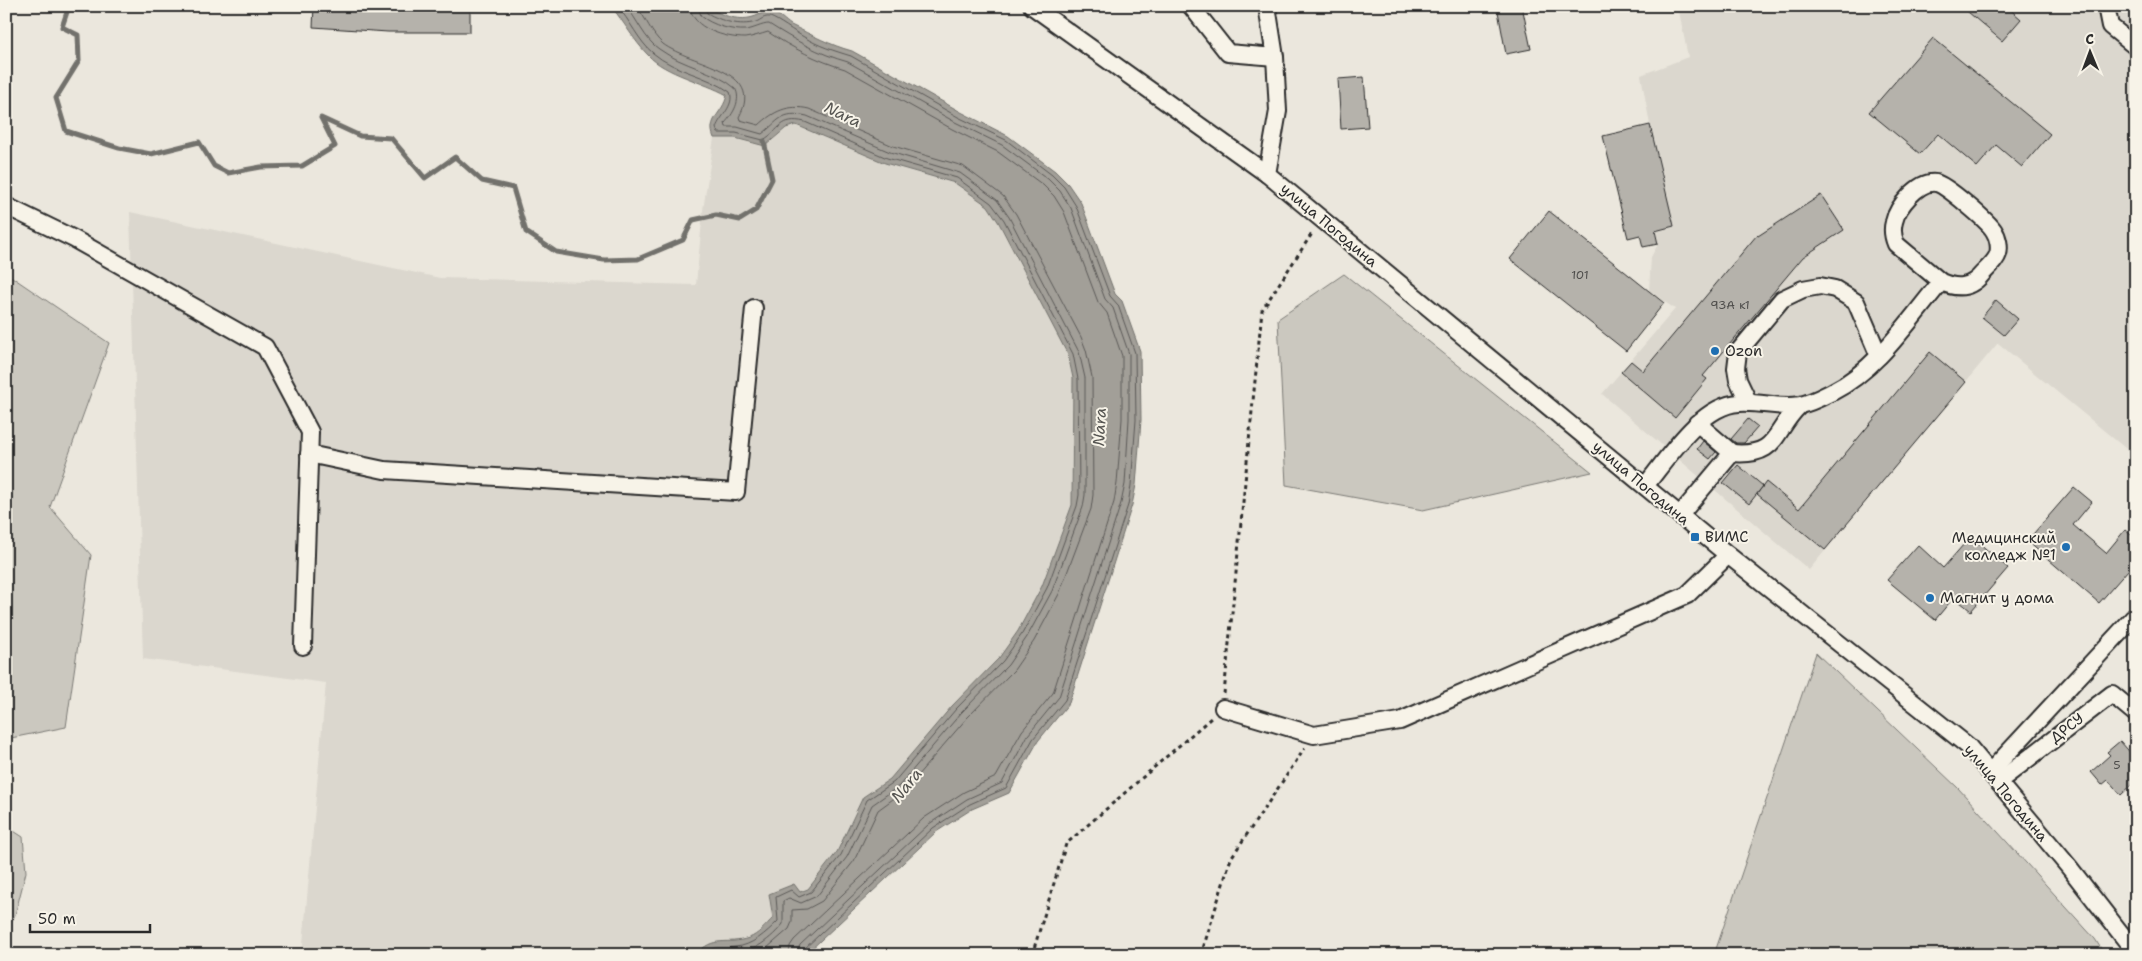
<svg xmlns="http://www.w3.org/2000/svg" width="2142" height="961" viewBox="0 0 2142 961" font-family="'Shantell Sans',sans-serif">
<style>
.built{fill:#dbd7ce}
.green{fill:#cbc8bf;stroke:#7b7a75}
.water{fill:#a29f98;stroke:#72716c}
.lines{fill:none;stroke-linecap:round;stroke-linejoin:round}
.shore{stroke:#5b5957;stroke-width:1}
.stream{stroke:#72716c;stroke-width:5}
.building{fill:#b5b2ab;stroke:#2b2b2b}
.minor-casing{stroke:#2b2b2b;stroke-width:20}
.path{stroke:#2b2b2b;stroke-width:3;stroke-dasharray:4 4;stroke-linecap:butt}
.minor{stroke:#f7f3e8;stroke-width:16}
.poi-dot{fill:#1f6fb2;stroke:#f7f3e8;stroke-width:2}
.labels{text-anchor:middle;stroke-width:4;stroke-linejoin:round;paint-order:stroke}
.number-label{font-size:12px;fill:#4e4d4b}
.street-label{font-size:15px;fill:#2b2b2b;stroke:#f7f3e8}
.poi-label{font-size:15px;fill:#2b2b2b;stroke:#f7f3e8;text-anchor:start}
.water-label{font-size:16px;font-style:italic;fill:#555451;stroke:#f7f3e8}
</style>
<rect width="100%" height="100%" fill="#ebe7dd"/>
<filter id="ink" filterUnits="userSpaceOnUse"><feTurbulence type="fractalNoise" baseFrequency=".02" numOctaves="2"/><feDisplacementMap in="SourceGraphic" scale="10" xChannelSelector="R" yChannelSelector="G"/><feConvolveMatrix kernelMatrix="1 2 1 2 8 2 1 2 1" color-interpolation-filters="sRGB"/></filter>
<g filter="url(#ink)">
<g class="built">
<path d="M1678,6H2136V457L1998,343L1809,570L1602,394L1675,309L1649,291L1651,257L1658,244L1655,231L1674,226L1650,125L1641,75L1688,57Z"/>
<path d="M795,125L885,163L955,183L988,206L999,223L1065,345L1073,378L1072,505L1042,586L1018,631L999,658L952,706L890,779L863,797L837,852L808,889L800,892L778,891L769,894L773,918L752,937L734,943L724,941L705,945L695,955H302L326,683L143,659L130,212L440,278L696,285L703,210L714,138H735L754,144L772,141L786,128Z"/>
</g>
<g class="green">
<path d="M6,273L109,343L50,507L91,555L66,727L6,739Z"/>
<path d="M1344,274L1592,472L1423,510L1286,485L1278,319Z"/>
<path d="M1816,653L1958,788L2095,939L2105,955H1714Z"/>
<path d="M6,826L23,837L26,872L15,915L6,930Z"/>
</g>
<path class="water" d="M611,6H705C719,14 737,22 753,17C760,15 764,11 772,12C779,14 785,21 791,25C812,35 830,45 852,51L961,112L1008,136L1055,171L1068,184L1081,203L1115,294L1122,301L1140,351L1141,420L1136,485L1132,505L1069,703L1038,741L1009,793L972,809L936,832L805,955H695C715,934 726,946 749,938C758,935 766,925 773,918L769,894L794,884L800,892L808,889L837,852L863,797L890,779L952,706L999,658L1018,631L1042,586L1072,505L1073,378L1068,355L999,223L988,206L955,183L885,163L796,125L786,128L765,146L735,138H714C706,119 723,114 727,95C704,82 665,74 648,55C634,41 624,22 611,6Z"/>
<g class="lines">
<g class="shore">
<path d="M617,6C630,20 639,42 653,53C675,72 707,75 730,92C735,106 720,116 716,128L718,133H736L763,140C781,130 780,116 805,122L887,158L957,178L991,203L1004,220L1073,354L1078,379L1079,495L1077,506L1047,588L1022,634L1003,661L956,709L894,782L867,800L841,855L811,892L799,897L791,890L776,897L778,921C766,933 752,946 735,947C722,949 713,944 702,955"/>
<path d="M626,6C637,19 645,40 659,49C682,66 716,71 735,88C742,100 733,114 725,123L726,127H737L762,134C779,121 781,110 807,116L890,152L960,173L997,200L1009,217L1079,352L1085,378V495L1083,507L1052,591L1027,637L1008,665L961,713L899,786L872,805L847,857L817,896L801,903L789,898L783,901V924C772,938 753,953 734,954C726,954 719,952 711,955"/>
<path d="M636,6C646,17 651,34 663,44C691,65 766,69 739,117L740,120L759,125C774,111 788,104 809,109L893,146L963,166L1003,196L1016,214L1081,337L1086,350L1092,377L1093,495L1091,509L1059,594L1034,641L1014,670L967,718L904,791L878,810L854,861L822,901L807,909L792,910V922L789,929L759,955"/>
<path d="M690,6C691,29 726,38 745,38C753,37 761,34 768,32C792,48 818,61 845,69L952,129L998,152L1043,185L1054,196L1064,212L1098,302L1107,313L1122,356V419L1117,483L1114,502L1053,693L1022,731L996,777L964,792L924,818L794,940L790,946L789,955"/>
<path d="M698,6L701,16C712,25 732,31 746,30C754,29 762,24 769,24C794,40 819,54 848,62L955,122L1002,145L1048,179L1060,191L1071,208L1105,299L1113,308L1129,354V419L1125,484L1121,503L1059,697L1028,735L1002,783L967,799L929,824L800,945L796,955"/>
<path d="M704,6L707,13C721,21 740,27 756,22C761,20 764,16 770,17C777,19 796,33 804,37C818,46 835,51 851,56L958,117L1006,140L1052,175L1064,187L1076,206L1110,296L1118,305L1135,353L1136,420L1131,485L1128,505L1065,700L1033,739L1006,788L970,804L933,828L804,949L802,955"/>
</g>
<path class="stream" d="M69,6L62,27L78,35L79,61L56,98L66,131L119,148L151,154L199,142L214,166L228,173L261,167L302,166L335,146L321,118L360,136L391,138L425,178L455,157L482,181L513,188L526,232L556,252L604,260L638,259L683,240L693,220L716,215L740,220L756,210L772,179L764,141"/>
</g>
<g class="building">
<path d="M314,6H470V32H388L313,27Z"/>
<path d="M1497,6H1522L1531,49L1506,54Z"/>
<path d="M1961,6H2006L2021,19L2002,41Z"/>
<path d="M1933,38L2050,134L2022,167L1996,145L1977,167L1938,134L1920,154L1869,112Z"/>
<path d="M1364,77L1368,127L1341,129L1338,79Z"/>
<path d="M1650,125L1674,226L1655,231L1658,244L1643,247L1640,235L1628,238L1603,136Z"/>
<path d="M1821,195L1844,230L1803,257L1703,376L1707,379L1675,418L1621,372L1631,361L1643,371L1757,235L1758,236Z"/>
<path d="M1549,211L1664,303L1626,351L1510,259Z"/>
<path d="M1996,300L2018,319L2004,335L1982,317Z"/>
<path d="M1930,352L1966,382L1825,550L1757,494L1766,482L1799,509Z"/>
<path d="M1748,419L1758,427L1744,443H1736L1731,439Z"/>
<path d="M1703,441L1716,452L1710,459L1697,449Z"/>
<path d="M1738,465L1763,486L1749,504L1723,483Z"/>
<path d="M2074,487L2092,502L2073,525L2106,553L2125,530L2136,539V561L2099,603L2027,541Z"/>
<path d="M1971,536L2008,568L1971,611L1954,597L1935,620L1887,580L1918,545L1943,568Z"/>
<path d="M2120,741L2136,759V781L2121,795L2108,780L2102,785L2091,772L2110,755L2107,752Z"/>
</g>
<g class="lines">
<defs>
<g id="minor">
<path d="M1032,6L1267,174"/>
<path d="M1191,6L1228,53L1275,57"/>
<path d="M1267,6L1275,57L1278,111L1267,174L1728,555L1968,746L2069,867L2136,953"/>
<path d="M2106,6L2110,26L2136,47"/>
<path d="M6,206L74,239L265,347L310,432L303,646"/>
<path d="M1749,403L1738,380L1736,368L1738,352L1782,299L1803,289L1820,286L1835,289L1856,302L1879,356"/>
<path d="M1732,453C1779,457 1773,431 1799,406"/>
<path d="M309,454L384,470L736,492L754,308"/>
<path d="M1645,486C1668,458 1701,405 1739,403C1759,401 1781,409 1800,405C1811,403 1822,397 1832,392C1878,369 1909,320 1941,282C1957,289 1971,288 1982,274C1987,269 1996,261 1998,254C2000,247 1998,237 1994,231C1989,222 1946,185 1936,183C1919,180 1897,207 1894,222C1892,229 1893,237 1896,244L1941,282"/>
<path d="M1680,515L1732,453L1697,423"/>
<path d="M1223,708L1314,735L1400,721L1687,595L1728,555"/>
<path d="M1990,772L2136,615"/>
<path d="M1998,782L2112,694L2136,714"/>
</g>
</defs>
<use href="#minor" class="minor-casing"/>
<g class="path">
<path d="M1224,694L1262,310L1313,232"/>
<path d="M1032,955L1066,844L1211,718"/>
<path d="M1201,955L1231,858L1305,748"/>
</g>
<use href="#minor" class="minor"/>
</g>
</g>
<g class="poi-dot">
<circle cx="1715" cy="351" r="5"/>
<rect x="1690" y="532" width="10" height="10" rx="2.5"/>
<circle cx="2066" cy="547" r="5"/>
<circle cx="1930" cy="598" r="5"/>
</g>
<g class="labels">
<g class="number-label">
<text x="1580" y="279">101</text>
<text x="1730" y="309">93А к1</text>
<text x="2117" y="769">5</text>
</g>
<g class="street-label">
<text transform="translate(1329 225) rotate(40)" y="5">улица Погодина</text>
<text transform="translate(1641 483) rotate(40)" y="5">улица Погодина</text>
<text transform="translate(2067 728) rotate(-38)" y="5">ДРСУ</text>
<text transform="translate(2006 793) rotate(50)" y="5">улица Погодина</text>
</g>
<g class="poi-label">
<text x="1725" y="356">Ozon</text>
<text x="1705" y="542">ВИМС</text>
<text x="2056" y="543" text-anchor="end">Медицинский<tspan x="2056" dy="17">колледж №1</tspan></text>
<text x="1940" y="603">Магнит у дома</text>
</g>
<g class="water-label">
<text transform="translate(843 114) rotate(26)" y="6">Nara</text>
<text transform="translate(1099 427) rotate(-87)" y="6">Nara</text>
<text transform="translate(906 785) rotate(-51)" y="6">Nara</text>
</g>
</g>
<rect width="2142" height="961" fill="none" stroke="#f7f3e8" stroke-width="25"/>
<rect x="12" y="12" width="2117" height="936" fill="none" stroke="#2b2b2b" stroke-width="2" filter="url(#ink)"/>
<g transform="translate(2090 52) rotate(359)" stroke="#f7f3e8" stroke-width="4" paint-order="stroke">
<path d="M0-4L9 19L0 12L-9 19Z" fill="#2b2b2b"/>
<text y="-8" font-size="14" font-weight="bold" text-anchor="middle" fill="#2b2b2b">С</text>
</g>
<path d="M30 924v8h120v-8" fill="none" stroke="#2b2b2b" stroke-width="2.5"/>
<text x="38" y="924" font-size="15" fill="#2b2b2b" stroke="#f7f3e8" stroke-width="4" paint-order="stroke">50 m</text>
</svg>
